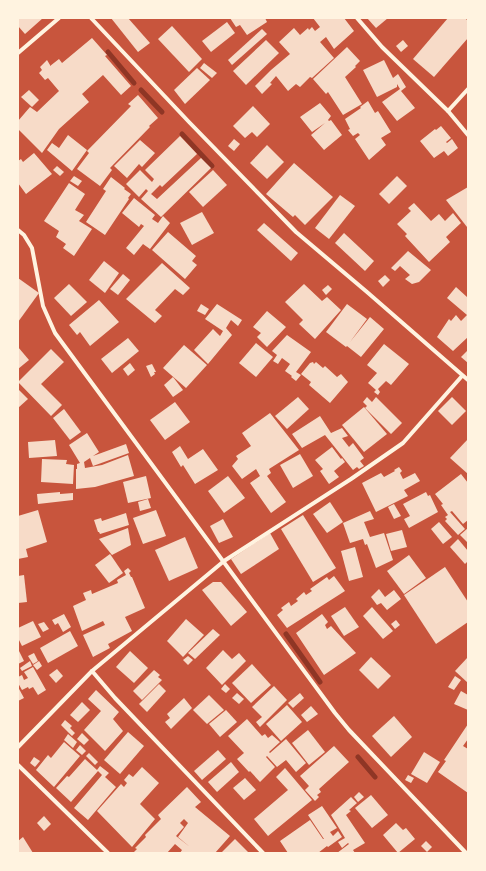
<svg xmlns="http://www.w3.org/2000/svg" width="486" height="871" viewBox="0 0 486 871" font-family="Roboto,sans-serif">
<style>
.lines{fill:none;stroke-linecap:round;stroke-linejoin:round}
.stream{stroke:#8f3625;stroke-width:5}
.building{fill:#f7dbc8;fill-rule:evenodd}
.minor{stroke:#fff3e0;stroke-width:4}
</style>
<rect width="100%" height="100%" fill="#c8553d"/>
<g class="lines">
<g class="stream">
<path d="M108,52L134,83"/>
<path d="M141,90L162,112"/>
<path d="M182,134L212,166"/>
<path d="M286,634L320,682"/>
<path d="M358,757L375,777"/>
</g>
</g>
<g class="building">
<path d="M18,18H43L25,34L18,26Z"/>
<path d="M111,18H128L150,43L138,52Z"/>
<path d="M230,18H265L267,22L247,35L240,25L236,27Z"/>
<path d="M313,18H344L354,31L334,49L326,37L320,42L334,58L312,78L310,77L300,87L296,84L288,91L276,76L270,83L272,84L262,94L255,86L271,70L290,54L279,42L294,28L300,35L308,28L309,30L312,27L315,31L320,27Z"/>
<path d="M367,18H388L376,28Z"/>
<path d="M448,18H465L468,21V38L434,77L413,59Z"/>
<path d="M227,22L235,33L211,52L202,41Z"/>
<path d="M172,26L202,59L189,72L158,39Z"/>
<path d="M262,29L267,34L232,65L228,60Z"/>
<path d="M92,38L107,55L105,56L131,86L121,95L103,75L82,94L89,102L59,129L42,153L18,129V121L30,107L37,112L59,91L48,78L45,80L39,73L42,70L40,67L47,60L50,65V66L59,59L62,63Z"/>
<path d="M266,40L279,53L246,85L233,71Z"/>
<path d="M403,40L408,46L401,52L396,46Z"/>
<path d="M347,47L360,61L355,66L356,67L345,77L362,104L343,115L328,92L326,94L313,79Z"/>
<path d="M384,60L393,78L398,74L406,87L401,91L415,108L397,121L382,102L400,89L397,84V87L377,97L363,70Z"/>
<path d="M204,63L217,73L212,78L200,68Z"/>
<path d="M197,68L210,80L185,104L174,90Z"/>
<path d="M29,90L39,100L32,107L21,97Z"/>
<path d="M138,95L158,118L149,126L150,127L110,168L112,170L100,186L77,169L89,153L87,151L131,106L128,104Z"/>
<path d="M368,101L375,113L378,111L391,132L381,138L386,145L369,160L355,139L360,135L358,133L353,136L348,130L350,129L345,119L361,108L360,107Z"/>
<path d="M320,103L331,116L328,120L329,121L331,120L342,135L324,150L311,135L325,123L312,132L300,117Z"/>
<path d="M253,106L270,124L257,137L252,132L245,138L233,126Z"/>
<path d="M441,126L451,138L446,142L447,143L452,139L458,148L448,156L444,151L434,158L420,141L435,129L436,130Z"/>
<path d="M68,135L87,150L72,171L47,150L52,143L59,148Z"/>
<path d="M180,136L197,154L162,187L160,185L151,194L157,199L201,158L211,168L161,217L141,199L148,191L146,189L139,197L126,184L140,170L152,182L154,179L145,170Z"/>
<path d="M234,139L240,144L234,151L228,146Z"/>
<path d="M140,140L155,153L142,167L139,164L127,178L114,166Z"/>
<path d="M267,145L284,162L267,179L250,163Z"/>
<path d="M34,153L52,174L26,194L18,183V161L21,159L23,162Z"/>
<path d="M294,163L333,197L305,225L295,215L293,217L266,194Z"/>
<path d="M57,166L64,172L60,176L53,170Z"/>
<path d="M213,170L227,185L203,207L189,192Z"/>
<path d="M74,176L82,181L78,186L70,181Z"/>
<path d="M397,176L407,186L389,204L379,194Z"/>
<path d="M111,177L125,188L124,189L131,194L128,198L129,199L105,235L86,222L106,191L103,189Z"/>
<path d="M69,183L85,194L75,210L84,215L79,221L92,229L74,256L63,248L66,244L56,237L59,231L44,221Z"/>
<path d="M468,187V226L467,227L446,200Z"/>
<path d="M340,195L355,206L329,239L315,228Z"/>
<path d="M134,198L155,215L152,219L158,223L163,216L170,223L150,249L143,244L134,255L126,248L144,226L141,224L139,227L122,213Z"/>
<path d="M414,203L431,221L439,214L445,221L453,213L461,223L446,237L450,242L429,262L405,236L407,234L397,224L411,211L408,208Z"/>
<path d="M202,212L214,233L192,245L180,223Z"/>
<path d="M264,223L298,253L291,261L257,230Z"/>
<path d="M168,232L196,256L192,261L197,265L185,279L152,250Z"/>
<path d="M344,233L374,261L365,271L335,243Z"/>
<path d="M408,251L431,270L419,282L412,284L405,279L410,275L400,266L395,271L391,268Z"/>
<path d="M104,261L119,273L105,293L89,280Z"/>
<path d="M162,263L190,288L183,295L175,289L155,310L162,316L155,323L126,299Z"/>
<path d="M123,274L130,280L118,295L110,289Z"/>
<path d="M385,275L390,280L383,287L378,281Z"/>
<path d="M18,278L39,293L18,322Z"/>
<path d="M69,284L87,302L71,316L54,298Z"/>
<path d="M304,284L322,301L327,297L341,310L315,339L299,324L303,320L285,302Z"/>
<path d="M328,285L332,289L326,295L322,290Z"/>
<path d="M456,287L467,297L468,295V337L453,351L437,337L449,319L451,321L456,315L461,321L467,315L447,298Z"/>
<path d="M99,300L119,322L90,346L80,332L77,335L69,325Z"/>
<path d="M201,304L209,309L205,315L197,311Z"/>
<path d="M217,304L242,320L238,326L231,320L226,328L232,335L208,364L194,350L213,329L220,336L223,331L205,319Z"/>
<path d="M347,304L367,319L350,342L370,317L384,329L361,357L347,346L346,347L326,332Z"/>
<path d="M267,311L286,327L267,347L257,337L261,333L253,327Z"/>
<path d="M287,335L311,352L296,372L301,375L296,381L291,377L292,376L285,371L290,364L282,358L278,364L273,361L277,355L272,351Z"/>
<path d="M128,338L139,351L112,373L101,359Z"/>
<path d="M256,343L273,357L256,377L239,363Z"/>
<path d="M384,344L409,364L391,385L386,381L378,389L380,392L378,395L374,392L376,390L368,383L377,373L367,365Z"/>
<path d="M184,345L207,365L186,388L163,368Z"/>
<path d="M18,347L29,360L18,369Z"/>
<path d="M51,349L64,362L41,384L62,405L51,416L18,382Z"/>
<path d="M468,350V363L461,357Z"/>
<path d="M313,362L314,364L316,362L323,368L325,366L337,377L341,374L348,382L330,403L309,385L311,382L301,374L310,363Z"/>
<path d="M130,363L135,370L128,376L123,369Z"/>
<path d="M152,364L156,372H154L155,374L151,377L146,366Z"/>
<path d="M173,377L183,390L173,397L164,385Z"/>
<path d="M18,389L28,399L18,408Z"/>
<path d="M298,397L309,409L287,429L275,416Z"/>
<path d="M367,397L372,402L376,397L402,423L391,434L365,408L367,406L363,402Z"/>
<path d="M452,397L466,411L452,425L438,411Z"/>
<path d="M175,402L190,422L165,440L150,420Z"/>
<path d="M364,407L387,434L364,452L342,425Z"/>
<path d="M64,409L81,432L70,440L53,418Z"/>
<path d="M270,413L299,450L269,469L271,473L267,476L286,502L271,513L250,483L260,476L256,469L242,479L232,466L238,459L236,456L251,446L242,433Z"/>
<path d="M320,416L331,433L342,428L348,436L342,438L349,447L353,443L364,458L360,461L364,466L359,469L357,467L353,470L325,435L302,448L292,434Z"/>
<path d="M87,433L99,452L93,456L126,444L129,453L93,466L90,458L84,462L85,468L102,465L128,455L134,476L95,487L76,489V469H77V464L80,463L69,445Z"/>
<path d="M468,439V474L450,458Z"/>
<path d="M55,440L57,456L29,458L28,442Z"/>
<path d="M180,446L188,459L203,449L218,470L195,484L183,465L181,467L172,452Z"/>
<path d="M332,447L341,459L342,458L345,462L334,471L339,477L329,484L320,471L323,469L315,460Z"/>
<path d="M300,454L313,476L293,488L280,465Z"/>
<path d="M42,459L67,460L66,464L74,465L73,484L41,482Z"/>
<path d="M399,467L402,471L400,473L403,479L415,473L420,481L404,490L408,496L376,512L362,483L381,473L384,477L395,471L394,470Z"/>
<path d="M461,474L468,483V520L463,524L452,511L450,512L465,529L458,535L445,521L447,519L445,517L448,515L441,505L443,504L435,494Z"/>
<path d="M146,476L151,498L128,503L123,482Z"/>
<path d="M228,476L245,498L224,513L208,491Z"/>
<path d="M60,492V494L73,493V500L38,504L37,494Z"/>
<path d="M426,492L428,496L430,495L438,512L409,528L404,519L410,516L403,504Z"/>
<path d="M148,499L151,508L140,511L138,502Z"/>
<path d="M330,502L343,522L327,533L313,514Z"/>
<path d="M394,504L401,516L394,519L388,507Z"/>
<path d="M38,510L47,542L26,549L28,557L18,559V516Z"/>
<path d="M156,510L166,536L143,544L133,518Z"/>
<path d="M370,511L374,519L364,522L370,537L384,533L393,560L376,568L367,544L365,545L363,539L350,543L343,523Z"/>
<path d="M126,513L129,525L100,534L99,532H98L94,520L101,518L102,521Z"/>
<path d="M303,515L336,568L313,582L281,529Z"/>
<path d="M223,519L233,537L219,543L210,526Z"/>
<path d="M439,522L452,537L443,544L431,529Z"/>
<path d="M128,528L131,545L112,555L99,539Z"/>
<path d="M468,528V543L460,535Z"/>
<path d="M402,530L407,547L391,551L386,534Z"/>
<path d="M270,533L279,549L241,574L231,559Z"/>
<path d="M185,537L198,568L169,581L155,550Z"/>
<path d="M458,539L468,551V561L465,564L450,547Z"/>
<path d="M355,547L363,577L349,581L341,551Z"/>
<path d="M110,554L123,573L109,583L95,565Z"/>
<path d="M409,555L426,578L404,594L387,571Z"/>
<path d="M445,567L468,602V622L436,644L404,595Z"/>
<path d="M128,568L131,571L129,573L131,577H132L145,608L125,617L132,631L108,644L110,648L93,657L83,635L105,625L103,621L82,631L73,606L86,600L83,593L91,590L92,594L118,583L117,580L126,575L124,571Z"/>
<path d="M24,575L27,602L18,603V576Z"/>
<path d="M334,576L345,591L287,628L277,615L283,610L281,608L289,602L291,606L298,601L296,599L304,592L306,595L312,591L310,589L327,577L329,580Z"/>
<path d="M213,582H221L247,612L231,626L202,590Z"/>
<path d="M379,589L385,597L394,590L401,599L387,610L381,603L377,605L371,597Z"/>
<path d="M345,607L359,627L344,636L331,616Z"/>
<path d="M372,607L393,631L383,639L363,616Z"/>
<path d="M64,614L71,627L63,632L58,623L55,625L52,620Z"/>
<path d="M322,614L328,622L325,625L327,629L331,626L356,653L324,675L296,633Z"/>
<path d="M186,619L204,635L183,657L167,641Z"/>
<path d="M396,620L400,625L395,629L391,624Z"/>
<path d="M33,621L41,637L22,646L18,638V628Z"/>
<path d="M44,622L49,629L43,632L38,624Z"/>
<path d="M213,629L220,635L195,659L188,653Z"/>
<path d="M70,631L78,646L48,663L40,648Z"/>
<path d="M18,649L24,661L18,664Z"/>
<path d="M223,650L232,659L239,653L246,661L222,685L206,668Z"/>
<path d="M130,651L148,668L134,683L116,667Z"/>
<path d="M34,653L38,661L33,664L28,656Z"/>
<path d="M188,656L193,660L188,665L183,660Z"/>
<path d="M371,657L391,676L378,689L359,670Z"/>
<path d="M468,657V683L455,671Z"/>
<path d="M30,661L32,666L22,671L20,668Z"/>
<path d="M39,661L42,666L37,670L33,665Z"/>
<path d="M252,664L271,685L251,703L232,683Z"/>
<path d="M33,667L46,690L38,695L33,687L29,689L28,687L22,690L18,683V677L22,675L24,680L28,678L24,672Z"/>
<path d="M57,669L63,676L56,683L49,675Z"/>
<path d="M154,670L160,675L158,677L162,680L142,700L133,691Z"/>
<path d="M455,676L461,680L454,690L448,687Z"/>
<path d="M159,684L166,691L147,712L139,704Z"/>
<path d="M225,684L230,689L226,693L221,689Z"/>
<path d="M274,686L287,700L260,727L256,722L262,717L252,707Z"/>
<path d="M18,687L24,698L18,701Z"/>
<path d="M96,690L119,712L113,719L123,731L105,751L84,730L101,711L88,699Z"/>
<path d="M461,691L468,695V710L454,704Z"/>
<path d="M237,693L244,699L239,704L232,698Z"/>
<path d="M300,693L304,698L293,708L288,703Z"/>
<path d="M209,695L224,710L207,724L193,710Z"/>
<path d="M184,698L192,708L171,729L165,722L170,718L167,714Z"/>
<path d="M82,702L90,710L78,722L70,715Z"/>
<path d="M287,705L302,722L281,741L266,724Z"/>
<path d="M311,706L318,714L307,722L301,715Z"/>
<path d="M226,710L237,722L220,737L209,724Z"/>
<path d="M394,716L412,737L391,757L372,736Z"/>
<path d="M247,719L262,736L265,734L268,738L272,735L280,742L269,752L270,753L286,739L306,763L296,772L286,760L277,767L267,756L266,757L275,767L260,782L250,771L249,772L237,759L244,753L228,736Z"/>
<path d="M65,720L72,726L70,728L75,733L72,736L61,725Z"/>
<path d="M468,724V739L463,746L468,749V793L438,772L446,761L444,760Z"/>
<path d="M308,730L325,752L309,765L292,743Z"/>
<path d="M128,732L144,746L120,774L104,760Z"/>
<path d="M82,733L89,740L84,745L77,739Z"/>
<path d="M68,734L77,742L73,748L64,740Z"/>
<path d="M64,742L80,756L54,787L36,770L48,755L51,758Z"/>
<path d="M80,745L86,751L82,755L76,750Z"/>
<path d="M334,746L349,762L319,789L321,792L317,795L319,797L315,801L305,790L309,786L300,776Z"/>
<path d="M218,750L226,759L202,780L194,771Z"/>
<path d="M424,752L440,762L427,783L411,774Z"/>
<path d="M89,753L98,762L95,765L86,756Z"/>
<path d="M34,757L40,761L35,767L30,763Z"/>
<path d="M85,759L97,770L100,766L109,773L105,777L116,787L88,820L74,808L102,775L98,771L71,802L56,788L67,776L69,777Z"/>
<path d="M231,762L239,772L217,792L208,782Z"/>
<path d="M142,767L159,783L140,804L155,819L132,847L97,811L121,784L124,787L127,783L124,780L129,774L133,777Z"/>
<path d="M285,768L312,800L268,836L254,819L288,790L276,777Z"/>
<path d="M408,775L414,778L411,783L405,780Z"/>
<path d="M245,778L256,790L244,800L233,788Z"/>
<path d="M187,787L201,802L195,807L230,836L215,853H180L182,850L175,844L167,853H133L137,849L135,848L146,837L145,835L161,819L158,815ZM184,819L188,823L178,837L190,847L176,836L184,827L180,823Z"/>
<path d="M359,792L364,797L358,802L354,797Z"/>
<path d="M371,795L388,815L372,828L355,808Z"/>
<path d="M351,797L357,803L349,810L351,811L346,815L365,843L353,850L355,853H337L349,844L348,843L342,848L338,842L345,838L331,815Z"/>
<path d="M322,806L337,828L330,832L333,836L338,831L342,837L328,847L327,846L318,853H288L280,841L310,820L323,839H324L308,815Z"/>
<path d="M44,816L51,824L44,831L37,823Z"/>
<path d="M396,823L403,830L406,828L415,839L398,853L383,835Z"/>
<path d="M23,837L33,853H18V841Z"/>
<path d="M235,839L249,853H221Z"/>
<path d="M426,841L432,847L427,852L421,846Z"/>
</g>
<g class="lines">
<g class="minor">
<path d="M91,18L189,122L296,232L367,292L468,380"/>
<path d="M357,18L382,47L448,111L468,135"/>
<path d="M18,53L59,18"/>
<path d="M448,111L468,89"/>
<path d="M18,230L24,235L32,248L43,306L55,333L335,713L349,730L466,853"/>
<path d="M92,671L115,698L263,853"/>
<path d="M18,747L92,671L224,561L351,479L403,443L462,376"/>
<path d="M18,765L108,853"/>
</g>
</g>
<rect width="486" height="871" fill="none" stroke="#fff3e0" stroke-width="38"/>
</svg>
